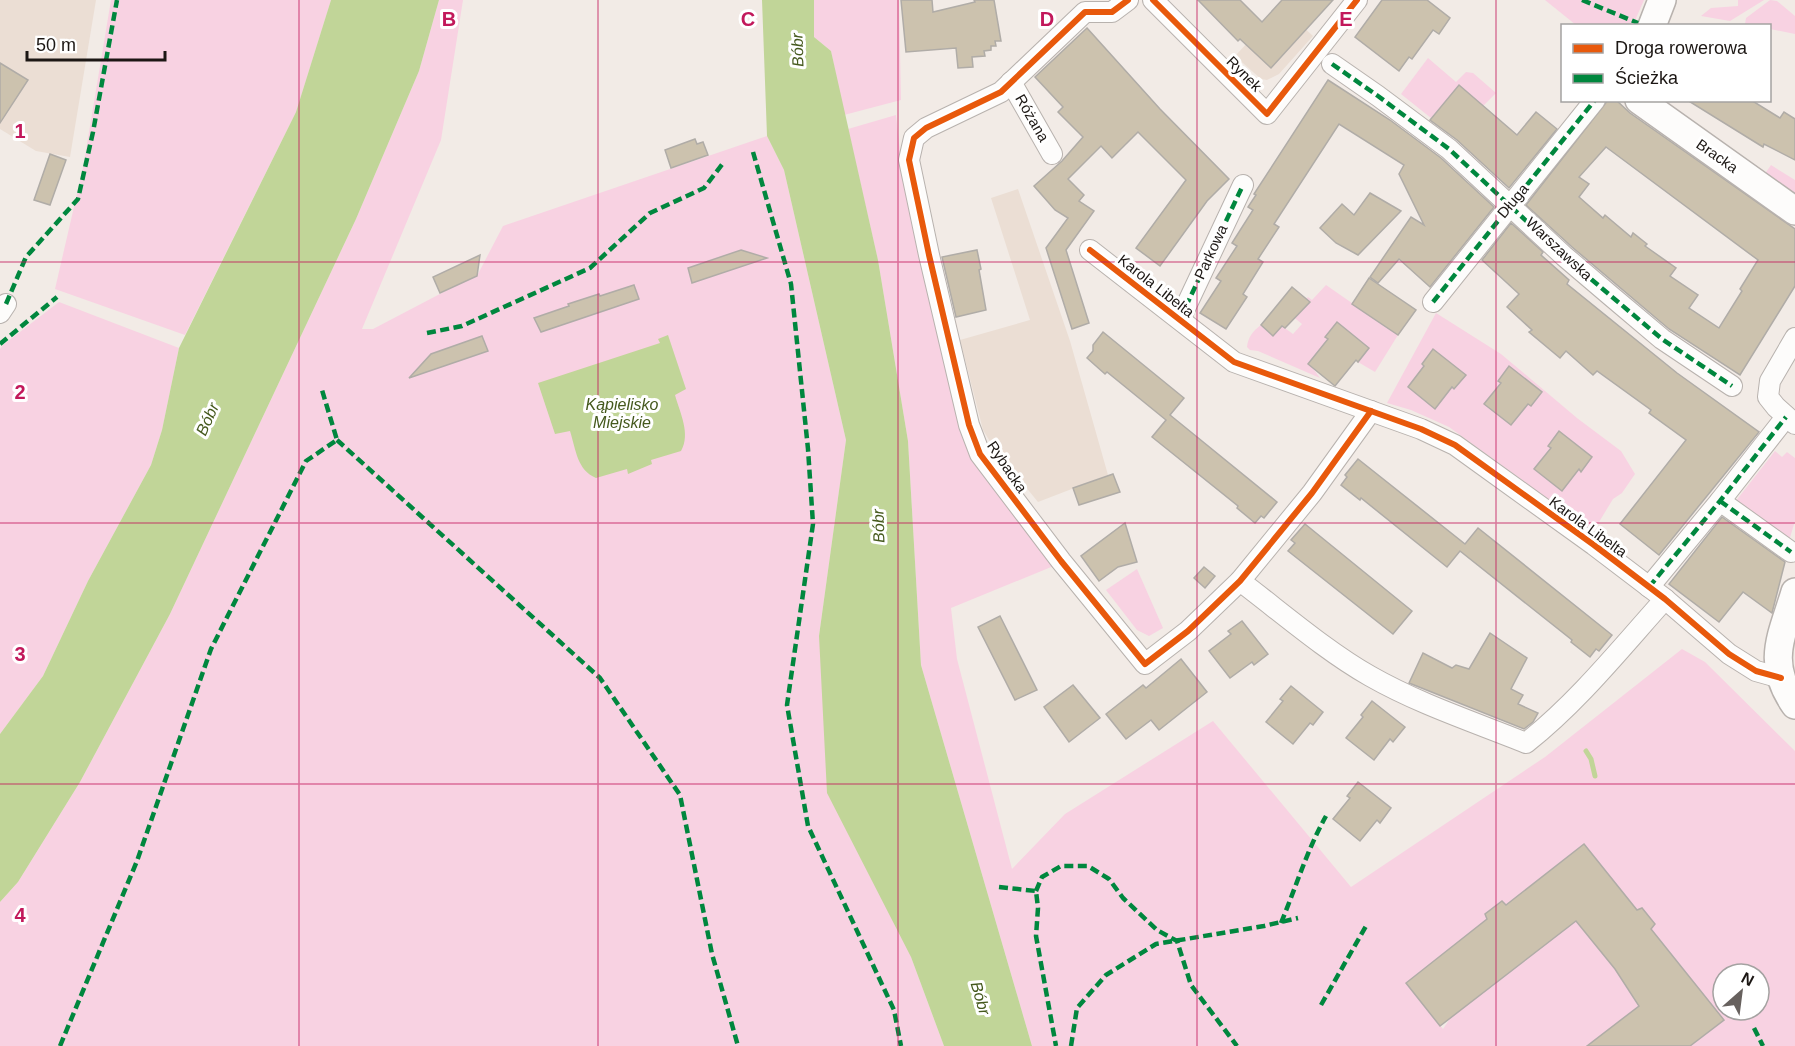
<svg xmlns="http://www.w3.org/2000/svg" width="1795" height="1046" viewBox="0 0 1795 1046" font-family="Helvetica,sans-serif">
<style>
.built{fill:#ebded4}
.green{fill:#f8d2e2;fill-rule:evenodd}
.water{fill:#c1d598}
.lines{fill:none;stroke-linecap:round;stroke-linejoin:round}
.stream{stroke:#c1d598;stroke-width:5}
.building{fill:#ccc2ae;stroke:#b0aca7;stroke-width:1.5;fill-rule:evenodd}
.street-casing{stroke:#b8b2ae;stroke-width:22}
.secondary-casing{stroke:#b8b2ae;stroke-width:30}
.street{stroke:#fdfcfb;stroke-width:20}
.secondary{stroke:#fdfcfb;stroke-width:27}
.quiet{stroke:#00873e;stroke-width:4.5;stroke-dasharray:9 4.5;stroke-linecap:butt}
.cycleway-casing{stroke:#fff;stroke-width:10}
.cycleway{stroke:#e8590c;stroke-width:6}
.grid{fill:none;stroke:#c2185b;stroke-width:1.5;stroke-opacity:0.55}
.labels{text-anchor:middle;stroke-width:6;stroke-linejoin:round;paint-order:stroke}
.street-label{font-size:15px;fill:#1c1714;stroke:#fff}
.water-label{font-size:16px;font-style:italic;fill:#45591d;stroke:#fff}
.grid-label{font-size:20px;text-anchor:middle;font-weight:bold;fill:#c2185b;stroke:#fff;stroke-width:6;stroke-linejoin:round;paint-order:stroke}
</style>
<rect width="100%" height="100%" fill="#f2ebe6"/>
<g class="built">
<path d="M0,0H96L70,157L36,151L0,129Z"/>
<path d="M1281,7L1313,36L1279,74L1267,80L1261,79L1235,56Z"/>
<path d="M1018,189L1070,341L1108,475L1038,502L994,448L983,430L960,340L1030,320L991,198Z"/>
</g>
<g class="green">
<path d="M111,0H331L296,112L185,335L55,289L83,168Z"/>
<path d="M439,0H463L441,140L362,329H373L478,274L503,226L767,136L784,170L846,440L819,636L911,957L944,1046H0V902L18,882L80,782L170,614L356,219L419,71Z"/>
<path d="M814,0H899L901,100L844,115L831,51L814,37Z"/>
<path d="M1545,0H1644L1633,25H1576Z"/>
<path d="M1738,0H1764L1730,21L1701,16L1711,8L1738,6Z"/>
<path d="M1770,0L1777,1L1795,16V34L1770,29V26L1745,24L1746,18Z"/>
<path d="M1428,58L1456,82L1466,72L1473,73L1496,93L1483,106L1459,86L1431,118L1401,94Z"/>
<path d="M896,115L900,152L964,417L1056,565L951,608L957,659L1012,869L1065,814L1213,721L1351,887L1545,757L1682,649L1705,662L1795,751V1046H1690L1723,1019L1584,844L1506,905L1501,901L1485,914L1487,919L1407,983L1443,1029L1451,1017L1576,921L1615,969L1639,1006L1587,1046H1032L921,665L908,441L878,260L848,129ZM1723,974H1759V1010H1723Z"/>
<path d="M1771,165L1795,180V201L1762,178Z"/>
<path d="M1326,285L1398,335L1375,372L1358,362L1369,348L1336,324L1326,337L1328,343L1309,363L1320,378L1258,351L1250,350L1247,347C1248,337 1253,331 1261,325L1273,336L1282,326L1293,334L1302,324L1291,315L1308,297L1312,300Z"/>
<path d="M59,302L179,348L162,430L151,465L88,581L43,676L0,734V349L3,345Z"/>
<path d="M1436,313L1501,354L1577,418L1621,451L1635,474L1622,493L1613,499L1596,527L1591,530L1449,427L1411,410L1387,403Z"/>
<path d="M1775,451L1782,457L1787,452L1795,458V521L1788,544L1735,502Z"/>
<path d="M1137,569L1163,628L1149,636L1137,630L1106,590Z"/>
</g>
<g class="water">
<path d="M331,0H439L419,71L356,219L170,614L80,782L18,882L0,902V734L43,676L88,581L151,465L162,430L179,348L296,112Z"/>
<path d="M762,0H814V37L831,51L878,260L908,441L921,665L1032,1046H944L911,957L827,793L819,636L846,440L784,170L767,136Z"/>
<path d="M668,335L686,389L675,395C680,413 691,434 681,451L651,460L652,464L628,474L627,469L596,478C577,470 576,450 570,431L555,434L538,383L660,343L658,339Z"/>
</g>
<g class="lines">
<path class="stream" d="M1586,751L1591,759L1595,776"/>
</g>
<g class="building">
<path d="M901,0H932L933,12L975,2L974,0H994L1001,41H995L996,46H991V50L984,51L985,56L972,57L973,67L958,68L956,48L906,52Z"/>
<path d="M1198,0H1240L1262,22L1282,0H1333L1271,68L1240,39L1238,41Z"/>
<path d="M1382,0H1427L1450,18L1439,34L1433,30L1412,59L1409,57L1399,71L1355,37Z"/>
<path d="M1087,28L1160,109L1229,179L1207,201L1160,266L1136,248L1186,180L1138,132L1112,158L1101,146L1068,179L1084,195L1079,201L1094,211L1066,250L1089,323L1072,329L1046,248L1068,218L1055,210L1034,186L1062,161L1083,137L1058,112L1063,107L1035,77Z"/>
<path d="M0,63L28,80L0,123Z"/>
<path d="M1328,80L1390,120L1441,158L1494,207L1430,287L1399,259L1378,283L1370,277L1411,217L1424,225L1399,174L1404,165L1339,124L1274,224L1279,227L1258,259L1263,262L1243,294L1247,297L1226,329L1200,313L1221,281L1216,278L1237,246L1232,243L1253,210L1248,207L1256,195L1254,194Z"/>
<path d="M1459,85L1517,135L1536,112L1557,129L1509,188L1457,140L1430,120Z"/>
<path d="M1608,100H1616L1630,113L1795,229V286L1740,375L1669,329L1572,247L1526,205ZM1606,147L1758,260L1740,289L1742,291L1719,328L1689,308L1698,295L1670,276L1676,268L1645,246L1647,244L1633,233L1631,237L1605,215L1603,218L1579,197L1589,184L1579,177Z"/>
<path d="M1687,100H1751L1780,118L1784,112L1795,119V160L1764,144L1763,147Z"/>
<path d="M695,139L697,144L703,142L708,155L671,168L665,150Z"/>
<path d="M50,154L66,160L50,205L34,200Z"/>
<path d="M1370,193L1401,211L1358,255L1336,243L1320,228L1342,204L1354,215Z"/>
<path d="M1511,223L1543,252L1541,255L1569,280L1567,284L1677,373L1759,432L1659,555L1620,524L1686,440L1649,413L1651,410L1597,371L1593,375L1566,351L1560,358L1529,332L1532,330L1507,307L1519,294L1482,260Z"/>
<path d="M741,250L767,258L692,283L688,268Z"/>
<path d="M977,250L981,269L979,270L986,310L956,317L942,257Z"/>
<path d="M480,255L477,276L440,293L433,277Z"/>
<path d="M1369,278L1416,310L1398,335L1352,304Z"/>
<path d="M634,285L639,299L541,332L534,318L569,306L568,304L599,294L600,296Z"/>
<path d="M1292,287L1310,302L1285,328L1282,326L1273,336L1261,325Z"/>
<path d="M1337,322L1369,348L1358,362L1356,360L1335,386L1308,364L1328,339L1325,337Z"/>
<path d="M1103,332L1184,398L1170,415L1277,502L1264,518L1261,516L1255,523L1237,508L1238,506L1152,437L1166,420L1107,372L1105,374L1087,358L1093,351V345Z"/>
<path d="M482,336L488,351L409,378L431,354Z"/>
<path d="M1433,349L1466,375L1454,389L1452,387L1435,409L1408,387L1424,366L1422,364Z"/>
<path d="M1509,366L1542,392L1531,406L1528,404L1511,425L1484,404L1501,383L1498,381Z"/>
<path d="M1559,431L1592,457L1581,472L1579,469L1562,491L1534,469L1551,448L1548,446Z"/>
<path d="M1358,459L1465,544L1478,528L1612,635L1599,651L1596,649L1590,657L1571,642L1572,640L1460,551L1447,567L1361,498L1360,500L1341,485L1347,477L1345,475Z"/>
<path d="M1113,474L1120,492L1079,505L1073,488Z"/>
<path d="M1722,517L1785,562L1772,613L1743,592L1719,622L1669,584Z"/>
<path d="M1125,523L1137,562L1118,567L1099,581L1081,556Z"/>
<path d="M1305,524L1412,611L1393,634L1288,551L1295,543L1291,540Z"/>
<path d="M1204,567L1215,576L1205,588L1194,578Z"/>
<path d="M1000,616L1037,690L1015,700L978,627Z"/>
<path d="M1242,621L1268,654L1254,665L1252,662L1230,678L1209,651L1231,634L1228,631Z"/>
<path d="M1490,633L1527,658L1511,689L1523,695L1518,704L1538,713L1533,722L1524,729L1409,683L1423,653L1452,668L1456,665L1469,669Z"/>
<path d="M1181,659L1207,692L1159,730L1151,720L1126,739L1106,714L1143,685L1146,688Z"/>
<path d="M1073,685L1100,718L1069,742L1044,707Z"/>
<path d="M1291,686L1323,712L1313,725L1310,723L1293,744L1266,722L1283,701L1280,699Z"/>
<path d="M1372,701L1405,727L1393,742L1390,739L1374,760L1346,738L1363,717L1361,715Z"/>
<path d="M1358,782L1391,808L1380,823L1377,820L1360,841L1333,819L1350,798L1347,796Z"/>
<path d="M1584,844L1637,910L1642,908L1655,924L1651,929L1724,1020L1690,1046H1587L1639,1006L1615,969L1576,921L1440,1026L1406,983L1487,919L1485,914L1502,901L1506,905Z"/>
</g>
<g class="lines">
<defs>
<g id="street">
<path d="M1128,0L1112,12H1085L1001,92L926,128L914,138L909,160L929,255L969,425L980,454L1061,561L1145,664L1188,631L1240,581L1312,493L1371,411"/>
<path d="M1153,0L1267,114L1357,0"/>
<path d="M1332,64L1378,96L1449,149L1564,256L1611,296L1662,339L1732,386"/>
<path d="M1011,82L1052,154"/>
<path d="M1090,250L1234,362L1421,429L1455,445L1594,545L1665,599L1729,654L1756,671L1781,678"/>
<path d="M1433,302L1595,100"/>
<path d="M0,313L6,304"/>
<path d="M1180,319L1243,185"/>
<path d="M1795,338L1770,381L1768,397L1776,407L1795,424"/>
<path d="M1720,501L1791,552"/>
<path d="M1240,581C1281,612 1326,651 1370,676C1419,704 1474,722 1526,743C1578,702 1621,648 1665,599"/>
<path d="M1649,587L1720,501L1786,417"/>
</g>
<g id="secondary">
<path d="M1652,26L1662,0"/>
<path d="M1639,100L1795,211"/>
<path d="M1795,592C1782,636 1765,662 1795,705"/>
</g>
</defs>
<use href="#street" class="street-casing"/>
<use href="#secondary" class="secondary-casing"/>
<use href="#street" class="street"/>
<use href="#secondary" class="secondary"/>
<g class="quiet">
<path d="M1582,0L1638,23"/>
<path d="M1332,64L1378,96L1449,149L1564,256L1611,296L1662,339L1732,386"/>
<path d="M753,152L791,284L808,449L813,524L787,705L808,826L894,1010L901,1046"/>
<path d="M1433,302L1595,100"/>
<path d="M6,304L26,257L78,199L93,132L117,0"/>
<path d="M1180,319L1243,185"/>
<path d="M427,333L462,326L590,268L650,213L704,188L724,162"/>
<path d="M0,344L57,297"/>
<path d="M337,440L600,678L680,795L712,954L738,1046"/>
<path d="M1720,501L1791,552"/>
<path d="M1649,587L1720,501L1786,417"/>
<path d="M999,887L1036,891L1038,908L1036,936L1056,1046"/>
<path d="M1036,891L1042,877L1061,866H1088L1109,879L1123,898L1157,930L1177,941L1191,985L1237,1046"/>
<path d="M1281,923C1296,887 1307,850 1326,816"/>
<path d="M1321,1005L1366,926"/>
<path d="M1754,1028L1763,1046"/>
<path d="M60,1046L137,861L211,649L306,461L337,440L322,390"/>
<path d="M1071,1046L1077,1008L1106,975L1156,944L1264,926L1298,918"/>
</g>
<defs>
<g id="cycleway">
<path d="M1128,0L1112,12H1085L1001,92L926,128L914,138L909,160L929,255L969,425L980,454L1061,561L1145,664L1188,631L1240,581L1312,493L1371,411"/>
<path d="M1153,0L1267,114L1357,0"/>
<path d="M1090,250L1234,362L1421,429L1455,445L1594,545L1665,599L1729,654L1756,671L1781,678"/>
</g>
</defs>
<use href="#cycleway" class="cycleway-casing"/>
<use href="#cycleway" class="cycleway"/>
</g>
<path class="grid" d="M299,0V1046M598,0V1046M898,0V1046M1197,0V1046M1496,0V1046M0,262H1795M0,523H1795M0,784H1795"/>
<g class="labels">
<g class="street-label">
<text transform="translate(1244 74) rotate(45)" y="5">Rynek</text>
<text transform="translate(1032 118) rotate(60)" y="5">Różana</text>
<text transform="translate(1717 156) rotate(35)" y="5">Bracka</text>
<text transform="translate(1513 201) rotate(-50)" y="5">Długa</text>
<text transform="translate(1559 249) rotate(43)" y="5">Warszawska</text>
<text transform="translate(1211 252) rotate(-65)" y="5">Parkowa</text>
<text transform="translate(1156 286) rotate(38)" y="5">Karola Libelta</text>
<text transform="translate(1007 467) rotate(56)" y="5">Rybacka</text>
<text transform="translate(1588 527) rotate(36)" y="5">Karola Libelta</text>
</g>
<g class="water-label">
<text transform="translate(797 50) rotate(-92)" y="6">Bóbr</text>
<text x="622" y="410">Kąpielisko<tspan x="622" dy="18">Miejskie</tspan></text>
<text transform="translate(207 419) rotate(-66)" y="6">Bóbr</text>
<text transform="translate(878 526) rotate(-92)" y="6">Bóbr</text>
<text transform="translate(981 998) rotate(74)" y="6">Bóbr</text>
</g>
</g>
<g class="grid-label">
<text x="449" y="26">B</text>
<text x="748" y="26">C</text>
<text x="1047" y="26">D</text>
<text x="1346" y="26">E</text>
<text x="20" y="138">1</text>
<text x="20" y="399">2</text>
<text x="20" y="661">3</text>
<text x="20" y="922">4</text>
</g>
<rect x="1561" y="24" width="210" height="78" fill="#ffffff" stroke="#a4a2a1" stroke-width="1.5"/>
<rect x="1573" y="44" width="30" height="9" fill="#e8590c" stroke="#a4a2a1" stroke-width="1.5"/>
<text x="1615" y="54" font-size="18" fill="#1c1714">Droga rowerowa</text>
<rect x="1573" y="74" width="30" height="9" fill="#00873e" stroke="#a4a2a1" stroke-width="1.5"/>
<text x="1615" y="84" font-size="18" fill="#1c1714">Ścieżka</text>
<g transform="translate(1741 992) rotate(28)"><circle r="28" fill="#ffffff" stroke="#a4a2a1" stroke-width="1.5"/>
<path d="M0-4.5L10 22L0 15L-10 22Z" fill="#67615e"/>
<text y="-9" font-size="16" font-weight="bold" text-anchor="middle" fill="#1c1714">N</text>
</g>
<path d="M27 51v9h138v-9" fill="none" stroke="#1c1714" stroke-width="3"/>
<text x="36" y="51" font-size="18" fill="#1c1714" stroke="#ffffff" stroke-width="4.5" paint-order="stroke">50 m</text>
</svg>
